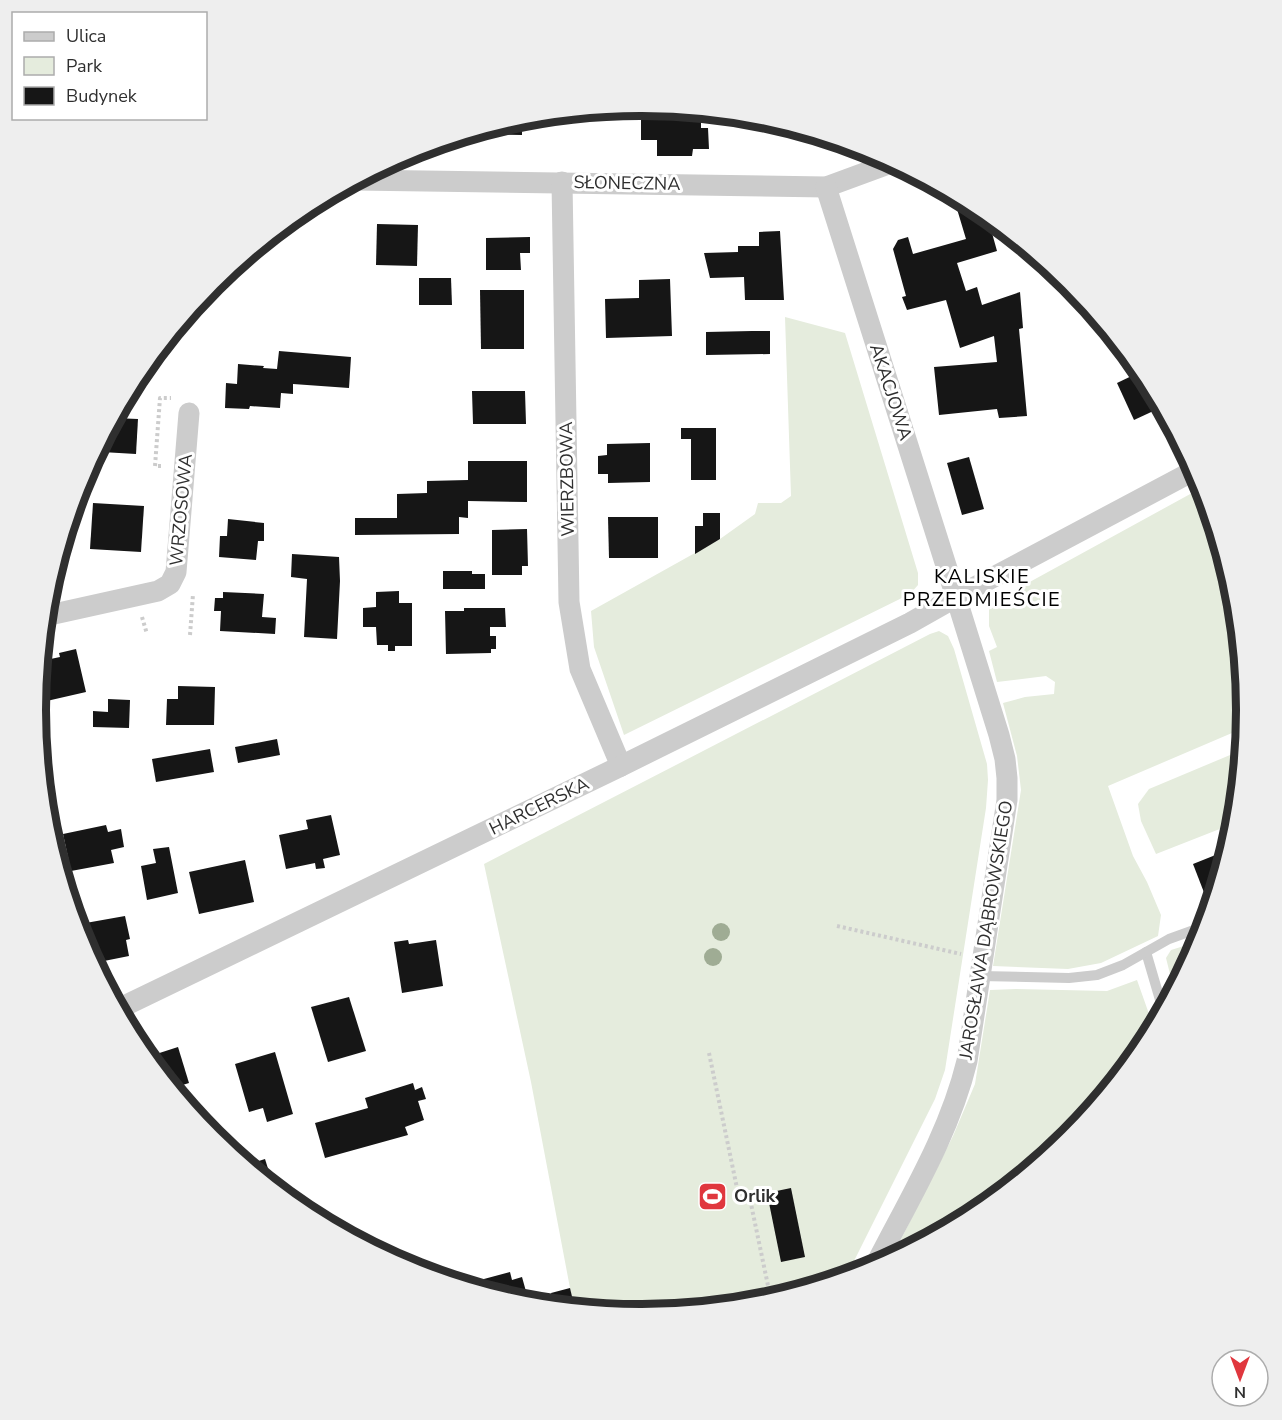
<svg xmlns="http://www.w3.org/2000/svg" width="1282" height="1420" viewBox="0 0 1282 1420" font-family="'Nunito Sans',sans-serif">
<style>
.green{fill:#e5ecdd}
.building{fill:#161616}
.lines{fill:none;stroke-linecap:round;stroke-linejoin:round}
.path{stroke:#ccc;stroke-width:4;stroke-dasharray:3 3;stroke-linecap:butt}
.service{stroke:#ccc;stroke-width:10}
.minor{stroke:#ccc;stroke-width:21}
.tree{fill:#9fac94}
.labels{text-anchor:middle;stroke-width:6;stroke-linejoin:round;paint-order:stroke}
.street-label{font-size:18px;fill:#2f2f2f;stroke:#fff}
.poi-label{font-size:18px;font-weight:bold;fill:#2f2f2f;stroke:#fff;text-anchor:start}
.neighbourhood-label{font-size:20px;letter-spacing:1.5px;fill:#000;stroke:#fff}
.rim{fill:none;stroke:#2f2f2f;stroke-width:8}
</style>
<rect width="100%" height="100%" fill="#fff"/>
<g class="green">
<path d="M785,317L845,333L918,573V585L910,594L624,735L594,647L591,611L720,539L755,514L758,503H781L791,496Z"/>
<path d="M1203,487L1234,592L1245,698L1239,730L1108,786L1133,856L1147,882L1161,915L1158,936L1101,963L1068,969L993,966L1021,790L1017,756L1003,703L1025,697L1054,694L1055,682L1046,676L997,682L989,651L997,647L989,626V610L995,601Z"/>
<path d="M939,631L948,636L954,649L987,764L988,780L986,808L945,1070L935,1099L846,1277L759,1303L641,1315L575,1309L570,1288L531,1082L484,864L930,634Z"/>
<path d="M1242,750L1235,823L1156,854L1141,821L1138,804L1149,789Z"/>
<path d="M1200,941V942L1174,990L1166,958L1171,950Z"/>
<path d="M1137,980L1154,1028L1147,1041L1142,1042L1144,1046L1069,1138L977,1213L891,1259L953,1136L975,1084L990,990L1016,989L1107,991Z"/>
</g>
<g class="building">
<path d="M641,105L689,110V120H701V128H708L709,149H693L692,156H657V140H641V120H635V107H641Z"/>
<path d="M522,117V135L482,134V129Z"/>
<path d="M973,205L987,215L997,251L957,263L966,291L977,287L982,305L1020,292L1023,328L1019,329L1027,416L999,418L997,409L939,415L934,367L997,362L994,336L960,348L946,300L907,310L902,297L906,296L893,249L898,240L908,237L913,254L966,239L957,209Z"/>
<path d="M377,224L418,225L417,266L376,265Z"/>
<path d="M780,231L784,300H745L744,277L710,278L704,253L738,252V246H759V232Z"/>
<path d="M530,237V253H520L521,270H486V238Z"/>
<path d="M419,278H451L452,305H419Z"/>
<path d="M670,279L672,336L606,338L605,299L639,298V280Z"/>
<path d="M480,290H524V349H481Z"/>
<path d="M752,331H770V354L706,355V332Z"/>
<path d="M279,351L351,357L349,388L293,384V394L281,393L280,408L250,406L249,409L225,408L226,383L237,384L238,364L264,366L263,368L277,369Z"/>
<path d="M1142,371L1162,407L1134,420L1117,383Z"/>
<path d="M472,391H525L526,424H473Z"/>
<path d="M114,418L138,419L136,454L102,452L103,440Z"/>
<path d="M681,428H716V480H691V439H681Z"/>
<path d="M650,443V482L608,483V474H598V456L607,455V444Z"/>
<path d="M969,457L984,509L962,515L947,463Z"/>
<path d="M468,461H527V502L468,501V518L459,517V534L355,535V518H397V494L427,493V481L468,480Z"/>
<path d="M93,503L144,506L141,552L90,549Z"/>
<path d="M703,513H720V539L695,554V526H703Z"/>
<path d="M608,517H658V558H609Z"/>
<path d="M228,519L264,523V541H258L256,560L219,557L220,536H227Z"/>
<path d="M527,529L528,566H522V575H492V530Z"/>
<path d="M292,554L339,557L340,581L337,639L304,637L307,579L291,577Z"/>
<path d="M443,571H472V574H485V589H443Z"/>
<path d="M399,591V603H412V646H395V651H388V645H377L376,627H363V608L376,607V592Z"/>
<path d="M223,592L264,594L262,617L276,618L275,634L220,631L221,611H214L215,598H223Z"/>
<path d="M464,608H505L506,627H490V636H496V649H491V653L446,654L445,611H464Z"/>
<path d="M76,649L86,692L38,703L37,697L41,661L60,657L59,653Z"/>
<path d="M178,686L215,687L214,725H166L167,699H178Z"/>
<path d="M108,699L130,700L129,728L93,727V711L108,712Z"/>
<path d="M277,739L280,755L238,763L235,747Z"/>
<path d="M210,749L214,772L156,782L152,759Z"/>
<path d="M331,815L340,855L323,859L325,868L316,869L315,863L286,869L279,835L308,829L306,820Z"/>
<path d="M106,825L108,832L121,829L124,847L111,850L114,863L71,871L63,834Z"/>
<path d="M169,847L178,893L147,900L141,866L156,863L153,849Z"/>
<path d="M1228,850L1210,908L1193,864Z"/>
<path d="M245,860L254,902L199,914L189,872Z"/>
<path d="M125,916L130,939L126,940L129,956L94,963L85,946L80,924Z"/>
<path d="M408,940L409,944L436,940L443,986L402,993L394,942Z"/>
<path d="M349,997L366,1051L328,1062L311,1007Z"/>
<path d="M178,1047L189,1083L173,1088L147,1057Z"/>
<path d="M275,1052L293,1114L267,1122L263,1108L249,1112L235,1064Z"/>
<path d="M413,1083L415,1090L422,1087L426,1099L418,1101L424,1120L405,1127L408,1135L325,1158L315,1123L368,1108L365,1098Z"/>
<path d="M265,1159L271,1178L264,1180L246,1165Z"/>
<path d="M791,1188L805,1257L781,1262L767,1193Z"/>
<path d="M510,1272L512,1280L522,1277L527,1295L515,1298L516,1301L470,1287L469,1283Z"/>
<path d="M570,1288L575,1309L555,1306L551,1293Z"/>
</g>
<g class="lines">
<g class="path">
<path d="M324,197H341"/>
<path d="M161,466H155L160,398H171"/>
<path d="M142,617L147,634"/>
<path d="M190,635L193,594"/>
<path d="M837,926L961,954"/>
<path d="M709,1053L738,1193L751,1204L771,1300"/>
</g>
<g class="service">
<path d="M1146,952L1163,1010"/>
<path d="M980,976L1069,978L1097,975L1123,965L1169,939L1205,926"/>
</g>
<g class="minor">
<path d="M356,180L826,187L894,162"/>
<path d="M562,182L569,602L580,669L621,766"/>
<path d="M45,616L158,591L170,584L176,572L189,413"/>
<path d="M118,1009L621,766L910,623L956,597L826,187"/>
<path d="M874,1268C908,1201 949,1135 967,1061L1007,800V778L1005,759L999,735L956,597L1195,470"/>
</g>
</g>
<g class="tree">
<circle cx="721" cy="932" r="9"/>
<circle cx="713" cy="957" r="9"/>
</g>
<defs>
<symbol id="stadium-square" viewBox="-11 -11 22 22"><rect x="-9" y="-9" width="18" height="18" rx="4" fill="#e0373e" stroke="#fff"/><path d="M0-5a6.5 5 0 1 0 0 10a6.5 5 0 1 0 0-10ZM-3.5-1.8h7v3.6h-7Z" fill="#fff"/></symbol>
</defs>
<g fill-rule="evenodd">
<use href="#stadium-square" x="696" y="1180" width="33" height="33"/>
</g>
<g class="labels">
<g class="street-label">
<text transform="translate(627 183) rotate(1)" y="6">SŁONECZNA</text>
<text transform="translate(891 392) rotate(72)" y="6">AKACJOWA</text>
<text transform="translate(567 479) rotate(-91)" y="6">WIERZBOWA</text>
<text transform="translate(181 510) rotate(-85)" y="6">WRZOSOWA</text>
<text transform="translate(539 806) rotate(-26)" y="6">HARCERSKA</text>
<text transform="translate(986 930) rotate(-81)" y="6">JAROSŁAWA DĄBROWSKIEGO</text>
</g>
<g class="poi-label">
<text x="734" y="1202">Orlik</text>
</g>
<g class="neighbourhood-label">
<text x="982" y="583">KALISKIE<tspan x="982" dy="23">PRZEDMIEŚCIE</tspan></text>
</g>
</g>
<path d="M0 0H1282V1420H0ZM640 116H642A594 594 0 0 1 1236 710V710A594 594 0 0 1 642 1304H640A594 594 0 0 1 46 710V710A594 594 0 0 1 640 116Z" fill="#eee" fill-rule="evenodd"/>
<path class="rim" d="M640 116H642A594 594 0 0 1 1236 710V710A594 594 0 0 1 642 1304H640A594 594 0 0 1 46 710V710A594 594 0 0 1 640 116Z"/>
<rect x="12" y="12" width="195" height="108" fill="#ffffff" stroke="#acacac" stroke-width="1.5"/>
<rect x="24" y="32" width="30" height="9" fill="#cccccc" stroke="#acacac" stroke-width="1.5"/>
<text x="66" y="42" font-size="18" fill="#2f2f2f">Ulica</text>
<rect x="24" y="57" width="30" height="18" fill="#e5ecdd" stroke="#acacac" stroke-width="1.5"/>
<text x="66" y="72" font-size="18" fill="#2f2f2f">Park</text>
<rect x="24" y="87" width="30" height="18" fill="#161616" stroke="#acacac" stroke-width="1.5"/>
<text x="66" y="102" font-size="18" fill="#2f2f2f">Budynek</text>
<g transform="translate(1240 1378) rotate(180)"><circle r="28" fill="#ffffff" stroke="#acacac" stroke-width="1.5"/>
<path d="M0-4.5L10 22L0 15L-10 22Z" fill="#e0373e"/>
<text y="-9" font-size="16" font-weight="bold" text-anchor="middle" fill="#2f2f2f">N</text>
</g>
</svg>
